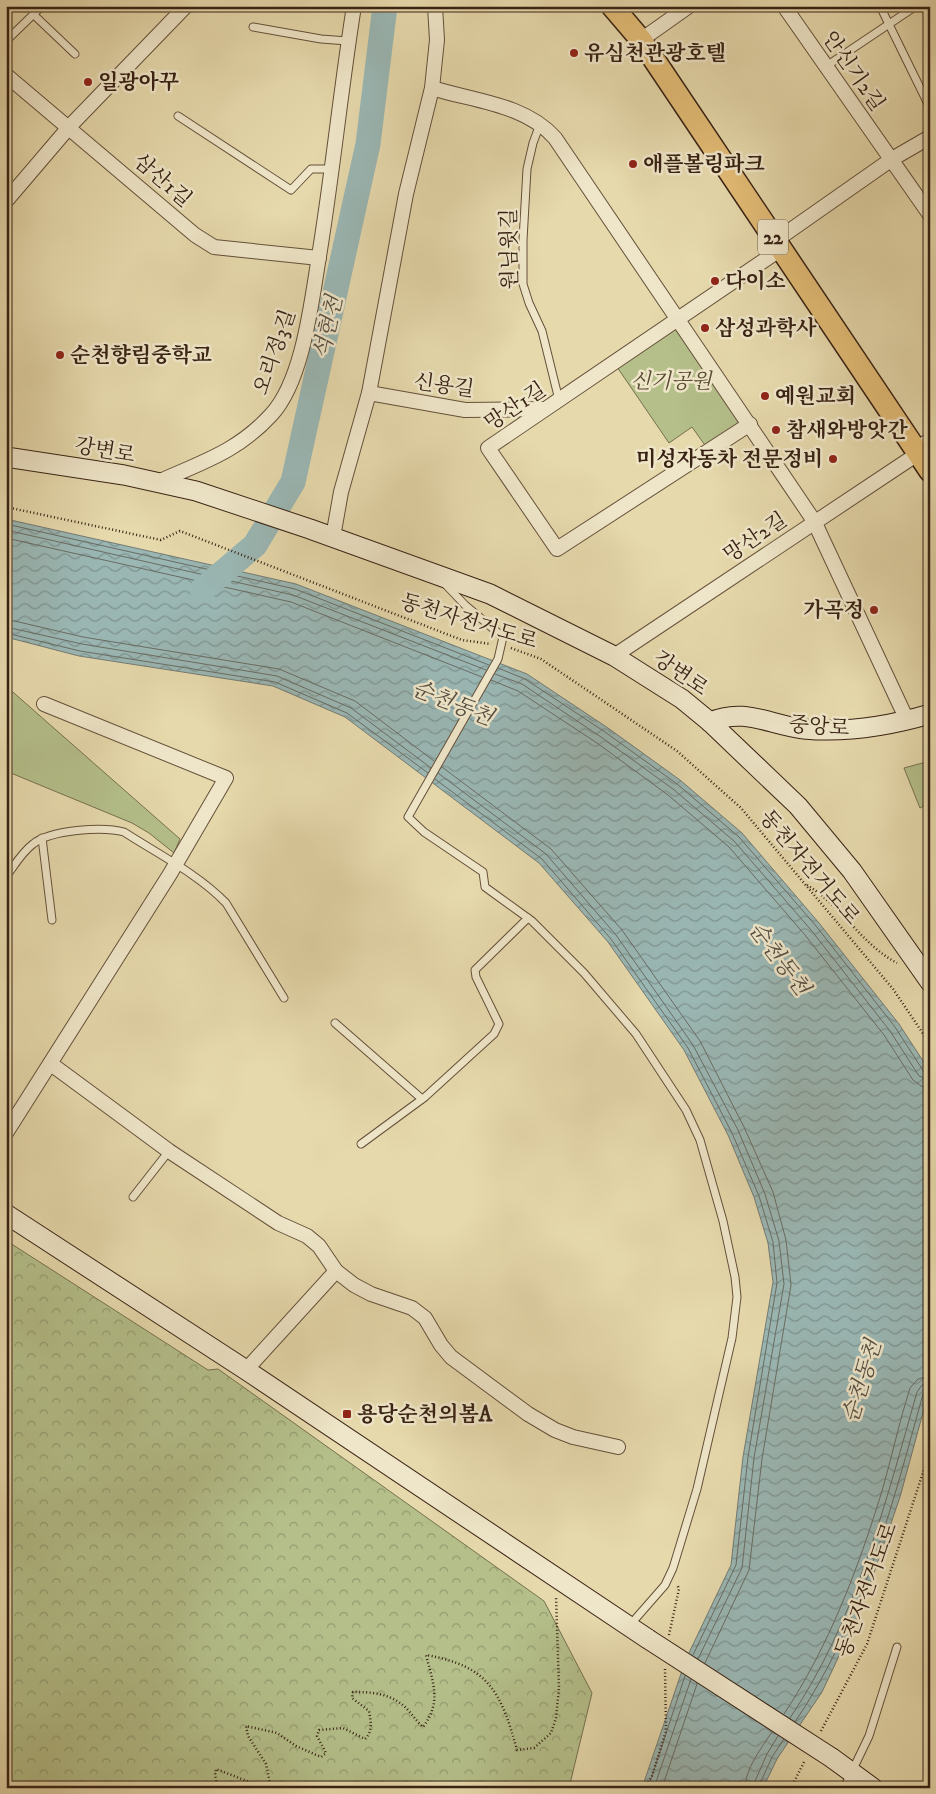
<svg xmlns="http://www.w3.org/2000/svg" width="936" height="1794" viewBox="0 0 936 1794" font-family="'IM FELL DW Pica','Noto Serif KR',serif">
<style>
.green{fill:#b4bf8a;stroke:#76704f}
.forest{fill:url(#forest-crowns);stroke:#76704f}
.water{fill:url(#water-waves);stroke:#737b74}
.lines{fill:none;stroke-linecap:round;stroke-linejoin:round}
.shore{stroke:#696c64;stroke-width:1}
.river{stroke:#9ab7b4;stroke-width:25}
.lane-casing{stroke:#64503a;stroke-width:9}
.street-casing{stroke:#64503a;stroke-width:16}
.secondary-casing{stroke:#382214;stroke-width:21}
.primary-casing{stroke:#382214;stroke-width:24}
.path{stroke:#382214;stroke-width:2.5;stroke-dasharray:1 2.5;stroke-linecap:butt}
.lane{stroke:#efe6c9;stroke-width:7}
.street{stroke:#efe6c9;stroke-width:14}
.secondary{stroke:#efe6c9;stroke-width:19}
.primary{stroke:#e3bc76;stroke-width:21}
.secondary-bridge-casing{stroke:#382214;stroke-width:21;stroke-linecap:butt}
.secondary-bridge{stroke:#efe6c9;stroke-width:19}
.poi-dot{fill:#8f2418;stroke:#efe6c9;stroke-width:2}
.labels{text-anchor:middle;stroke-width:5;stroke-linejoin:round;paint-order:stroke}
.shield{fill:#efe6c9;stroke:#6f5d4a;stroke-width:1}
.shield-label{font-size:20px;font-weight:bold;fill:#382214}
.poi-label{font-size:21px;font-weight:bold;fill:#382214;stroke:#efe6c9;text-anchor:start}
.street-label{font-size:21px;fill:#382214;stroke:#efe6c9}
.park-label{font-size:21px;font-style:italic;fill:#574932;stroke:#efe6c9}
.water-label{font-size:22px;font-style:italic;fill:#554f44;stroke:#efe6c9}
</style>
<defs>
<pattern id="forest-crowns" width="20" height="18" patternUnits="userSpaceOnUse" patternTransform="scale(1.25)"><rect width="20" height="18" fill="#b4bf8a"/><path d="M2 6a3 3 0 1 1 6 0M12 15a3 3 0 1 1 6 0" fill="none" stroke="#939b70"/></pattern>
<pattern id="water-waves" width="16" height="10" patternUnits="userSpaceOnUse" patternTransform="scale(1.25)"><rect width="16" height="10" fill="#9ab7b4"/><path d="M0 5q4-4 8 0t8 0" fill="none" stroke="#7f9491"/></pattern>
</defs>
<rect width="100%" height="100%" fill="#e6d9ac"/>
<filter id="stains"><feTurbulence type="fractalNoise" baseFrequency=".004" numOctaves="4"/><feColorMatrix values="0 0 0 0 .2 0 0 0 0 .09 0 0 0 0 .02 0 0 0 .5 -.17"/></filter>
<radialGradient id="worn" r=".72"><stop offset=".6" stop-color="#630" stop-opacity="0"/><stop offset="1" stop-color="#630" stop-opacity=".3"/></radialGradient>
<g class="green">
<path d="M674,328L685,335L744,422L707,448L692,427L669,443L617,367Z"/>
<path d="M6,686L180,839L174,853L149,833L132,823L6,771Z"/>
<path d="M930,761V803L920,808L904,768Z"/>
</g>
<path class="forest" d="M10,1243L208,1370L218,1369L544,1601L592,1693L569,1788H6V1244Z"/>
<path class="water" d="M6,519L296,584L527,674L608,728L680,780L742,833L819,923L899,1024L927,1067L930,1073V1387L900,1497L863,1605L822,1692L777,1759L763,1788H642L686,1659L731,1565L743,1457L773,1282L768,1243L754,1197L728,1135L684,1050L608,942L539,863L345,717L273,686L79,656L6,637Z"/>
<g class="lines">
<g class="shore">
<path d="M6,524L295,589L489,665"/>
<path d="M6,530L293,595L486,670"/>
<path d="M6,538L291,602L482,677"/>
<path d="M6,619L83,637L279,669L355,701L434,761"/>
<path d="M6,627L82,644L277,676L351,708L431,768"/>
<path d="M6,633L80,651L275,682L347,713L428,773"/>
<path d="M498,668L525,679L605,732L677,784L739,837L816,926L895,1027L924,1072L930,1074"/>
<path d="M495,674L522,684L601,737L673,789L734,841L811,930L890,1031L919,1076L930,1080"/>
<path d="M491,680L518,691L597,743L668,795L729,847L805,935L884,1035L913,1080L921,1086L930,1088"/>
<path d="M442,767L551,849L622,930L700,1041L744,1127L773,1192L786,1240L791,1285L762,1459L749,1570L705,1663"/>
<path d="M438,773L546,854L616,935L693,1045L738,1130L765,1194L779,1241L784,1284L754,1458L742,1568L698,1659"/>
<path d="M435,779L542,859L611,939L688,1048L732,1133L759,1196L773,1242L777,1283L748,1457L736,1565L693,1655"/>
<path d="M784,1714C829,1646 858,1569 882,1491C892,1457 899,1422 910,1388L918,1379L930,1376"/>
<path d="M790,1718C856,1620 885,1505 917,1392L922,1385L930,1384"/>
<path d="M795,1722C862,1623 892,1507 923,1394L930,1390"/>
<path d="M648,1788L685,1676"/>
<path d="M654,1788L691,1679"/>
<path d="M662,1788L697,1684"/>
<path d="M745,1788C745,1769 762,1747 772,1732"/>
<path d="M752,1788L767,1754L778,1736"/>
<path d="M758,1788L772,1757L784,1739"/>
</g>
<path class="river" d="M202,590L255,545L293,482L368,144L385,6"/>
<defs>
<g id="lane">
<path d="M880,6L930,108"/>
<path d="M34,15L75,54"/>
<path d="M253,27L321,39L348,41"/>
<path d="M6,41L42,6"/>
<path d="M825,67L916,6"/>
<path d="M178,116L291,190L311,169H333"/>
<path d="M540,124L533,143L527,169L523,240V284L529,303L542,331L559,400"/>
<path d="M445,584L465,605L503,637L498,659L408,817L424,832L483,872L485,887L532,921L584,973L636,1034L686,1110L700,1140L723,1221L735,1277L737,1297L732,1338L697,1489L673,1568L665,1585L630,1625"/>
<path d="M42,838L52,920"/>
<path d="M6,877C14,866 22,852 33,844C50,830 103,826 124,832C158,854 198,874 226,903L284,998"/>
<path d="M335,1023L422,1099"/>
<path d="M361,1144L425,1097L494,1034L499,1024L476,977L475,970L528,918"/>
<path d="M133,1197L169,1151"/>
<path d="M844,1788L869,1736L897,1647"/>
</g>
<g id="street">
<path d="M784,6L930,215"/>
<path d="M641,40L689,6"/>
<path d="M6,75L195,235L214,247L319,258"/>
<path d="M432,88C473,101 525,104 555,138L814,521L907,720"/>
<path d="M6,201L70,126L186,6"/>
<path d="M775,241L892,159L930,137"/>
<path d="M369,393L465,410L543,409"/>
<path d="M750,424L557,549L488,448L781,249"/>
<path d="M916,449L930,440"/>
<path d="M158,482C202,462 237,452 271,415C304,380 312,297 320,250C333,169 341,88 354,6"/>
<path d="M333,537L341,492L369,393L406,194L432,88L437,40L435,6"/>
<path d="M614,656L919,453"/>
<path d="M51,1064L169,1151L278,1223L307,1236L319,1246L336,1271L354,1285L371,1294L412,1308L425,1318L441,1345L451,1357L528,1414L555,1430L573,1437L618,1447"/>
<path d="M6,1133L170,874L226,778L44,704"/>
<path d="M246,1370L336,1271"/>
</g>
<g id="secondary">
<path d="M6,457L124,475L196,491L310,529L490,594L614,656L682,699L710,722L798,806L852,871L930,982"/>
<path d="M710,722C745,707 769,725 804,729C846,733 889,726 930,714"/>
<path d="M6,1214L246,1370L648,1639"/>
<path d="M832,1758L873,1788"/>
</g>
<path id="primary" d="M612,6L641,40L930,471"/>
</defs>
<use href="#lane" class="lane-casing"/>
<use href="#street" class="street-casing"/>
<use href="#secondary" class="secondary-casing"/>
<use href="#primary" class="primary-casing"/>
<g class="path">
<path d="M6,507L161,540L180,531L462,640L491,644"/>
<path d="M511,648L541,659L677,751L741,808L893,989L930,1044"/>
<path d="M807,885C842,906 861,944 897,963"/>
<path d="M669,1635L679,1589L677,1584"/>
<path d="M821,1731L867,1644L930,1451"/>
<path d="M218,1788L215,1775L216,1769L252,1783L257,1788"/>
<path d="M271,1788L266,1764L248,1736L246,1726L277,1733L296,1746L321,1757L326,1753L317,1736L319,1730L343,1728L365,1739C373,1731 371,1722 369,1711L352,1698L353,1692C370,1692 386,1693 400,1703C409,1709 415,1720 423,1727C442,1702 433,1683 426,1655C489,1666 501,1692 517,1750L534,1748L551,1733L556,1718L559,1688L556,1596"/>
<path d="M644,1788L652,1776L666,1731L665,1668"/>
<path d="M791,1788L805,1760"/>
</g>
<use href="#lane" class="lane"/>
<use href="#street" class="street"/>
<use href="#secondary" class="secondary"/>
<use href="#primary" class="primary"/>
<defs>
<path id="secondary-bridge" d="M648,1639L832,1758"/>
</defs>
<use href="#secondary-bridge" class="secondary-bridge-casing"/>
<use href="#secondary-bridge" class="secondary-bridge"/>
</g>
<g class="poi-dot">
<circle cx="574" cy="53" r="5"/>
<circle cx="88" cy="82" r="5"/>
<circle cx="633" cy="164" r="5"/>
<circle cx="715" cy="281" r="5"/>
<circle cx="705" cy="328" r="5"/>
<circle cx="60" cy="355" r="5"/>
<circle cx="765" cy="396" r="5"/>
<circle cx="776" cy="430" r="5"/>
<circle cx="833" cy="459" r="5"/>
<circle cx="874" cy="610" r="5"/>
<rect x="342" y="1409" width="10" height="10" rx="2.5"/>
</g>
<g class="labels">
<rect class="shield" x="758" y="219.5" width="30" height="35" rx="4"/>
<g class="shield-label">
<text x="773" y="244">22</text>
</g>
<g class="poi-label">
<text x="584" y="60">유심천관광호텔</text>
<text x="98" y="89">일광아꾸</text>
<text x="643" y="171">애플볼링파크</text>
<text x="725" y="288">다이소</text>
<text x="715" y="335">삼성과학사</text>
<text x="70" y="362">순천향림중학교</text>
<text x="775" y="403">예원교회</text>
<text x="786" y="437">참새와방앗간</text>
<text x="823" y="466" text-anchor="end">미성자동차 전문정비</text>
<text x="864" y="617" text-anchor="end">가곡정</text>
<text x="357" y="1421">용당순천의봄A</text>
</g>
<g class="street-label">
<text transform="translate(854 71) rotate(55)" y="7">안신기2길</text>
<text transform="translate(163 180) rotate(41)" y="7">삼산1길</text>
<text transform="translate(509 249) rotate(-91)" y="7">원님윗길</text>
<text transform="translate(274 352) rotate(-71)" y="7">오리정3길</text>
<text transform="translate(444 385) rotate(8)" y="7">신용길</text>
<text transform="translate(515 406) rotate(-34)" y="7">망산1길</text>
<text transform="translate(105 450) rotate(10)" y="7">강변로</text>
<text transform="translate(755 537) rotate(-34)" y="7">망산2길</text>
<text transform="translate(469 621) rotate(17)" y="7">동천자전거도로</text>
<text transform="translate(681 673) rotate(35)" y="7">강변로</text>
<text transform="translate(819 726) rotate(4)" y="7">중앙로</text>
<text transform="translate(810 867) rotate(50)" y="7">동천자전거도로</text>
<text transform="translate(866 1590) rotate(-70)" y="7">동천자전거도로</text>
</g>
<g class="park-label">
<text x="671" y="388">신기공원</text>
</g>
<g class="water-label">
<text transform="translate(327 327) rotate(-77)" y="8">석현천</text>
<text transform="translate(453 702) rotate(22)" y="8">순천동천</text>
<text transform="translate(780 958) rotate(53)" y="8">순천동천</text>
<text transform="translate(861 1381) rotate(-73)" y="8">순천동천</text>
</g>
</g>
<rect width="936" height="1794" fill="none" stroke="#e6d9ac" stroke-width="25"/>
<rect x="8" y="8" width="921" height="1779" fill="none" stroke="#382214" stroke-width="2.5"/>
<rect x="12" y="12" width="911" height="1769" fill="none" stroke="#382214"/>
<rect width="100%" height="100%" filter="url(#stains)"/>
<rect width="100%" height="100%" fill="url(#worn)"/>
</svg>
